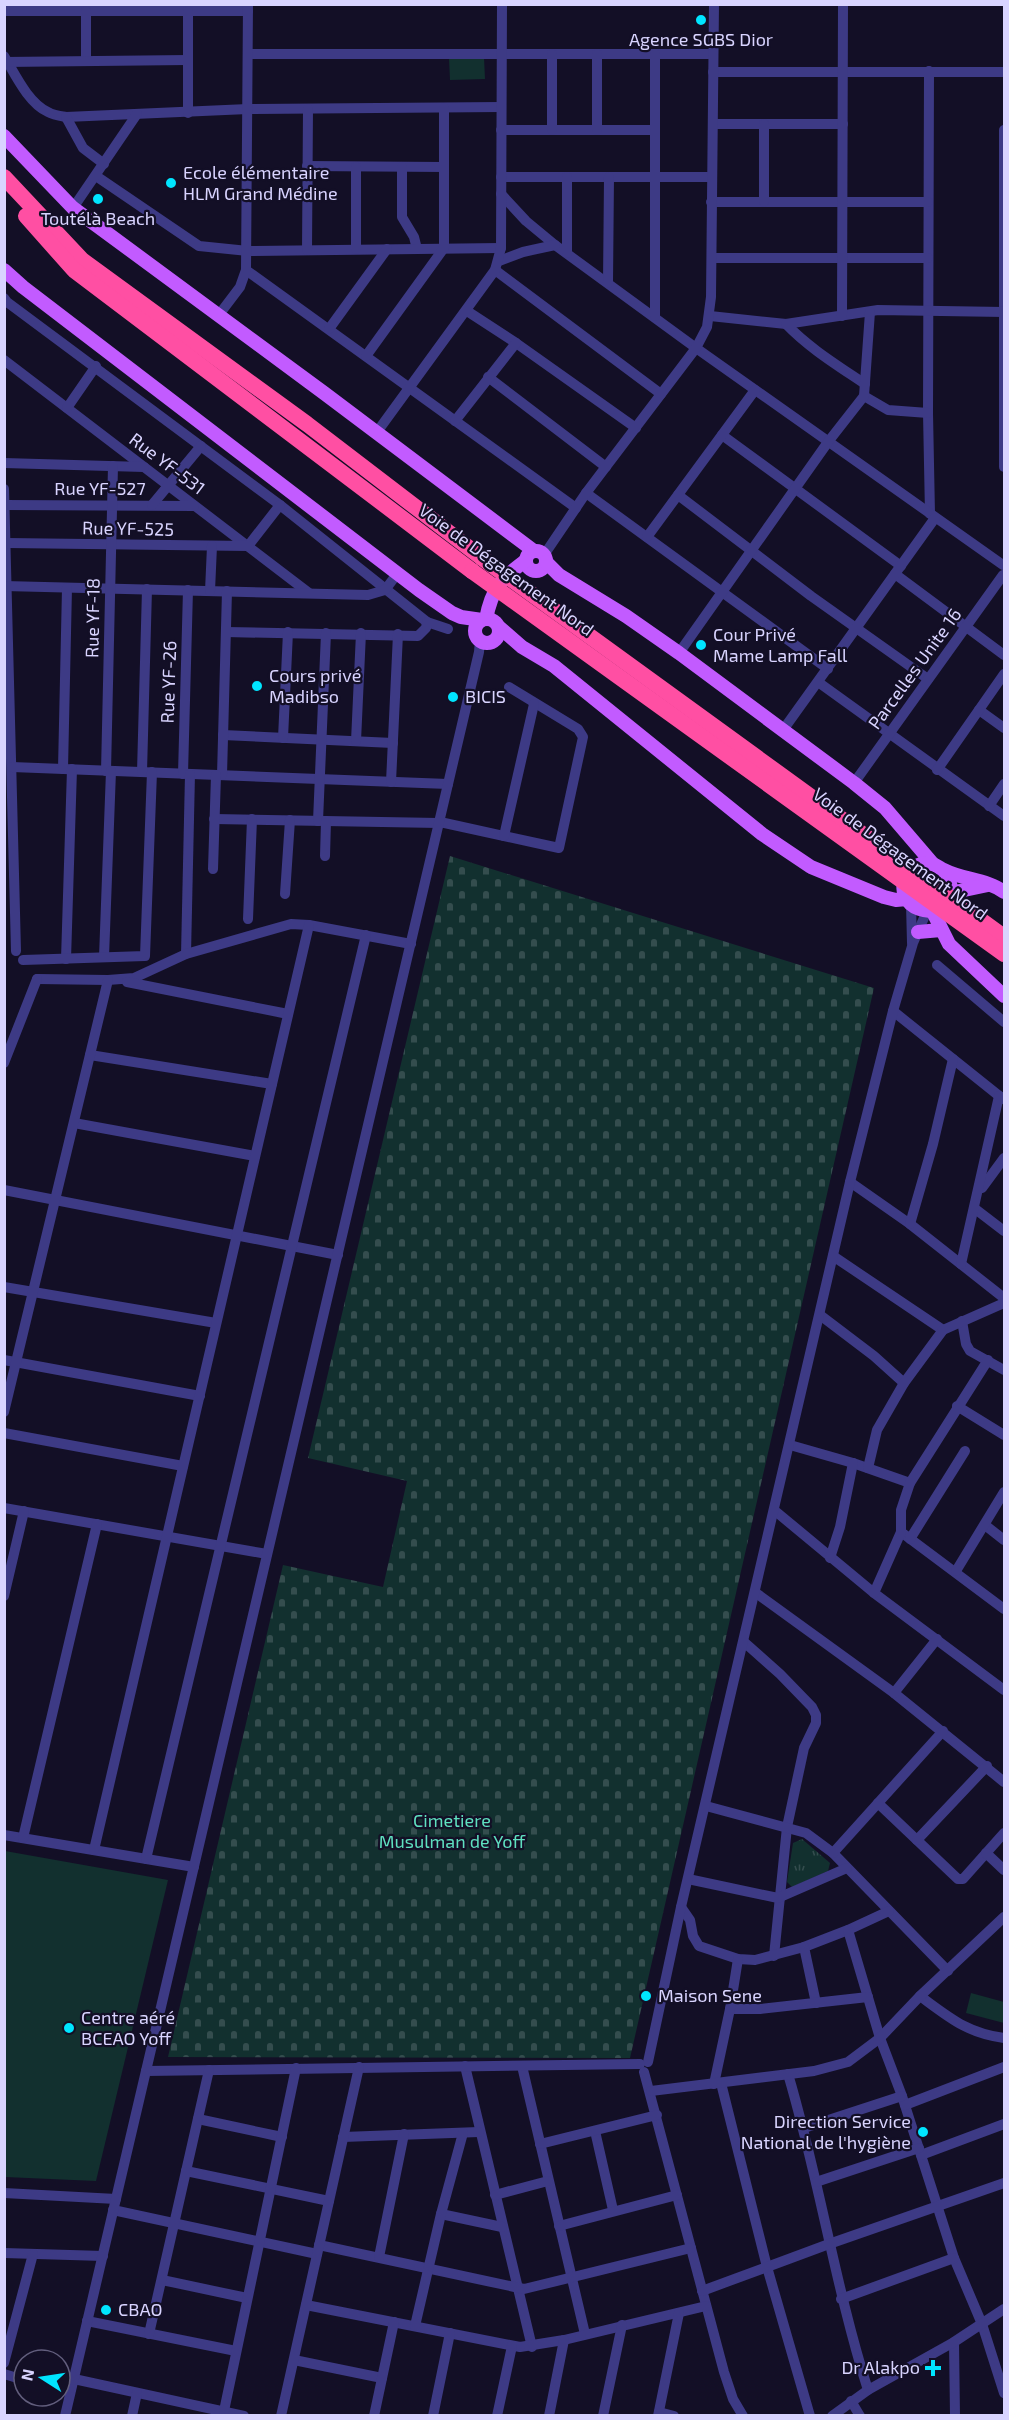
<svg xmlns="http://www.w3.org/2000/svg" width="1009" height="2420" viewBox="0 0 1009 2420" font-family="'Exo 2',sans-serif">
<style>
.grass{fill:#12302f}
.cemetery{fill:url(#cemetery-stones)}
.park{fill:url(#park-tufts)}
.lines{fill:none;stroke-linecap:round;stroke-linejoin:round}
.minor{stroke:#3d3a85;stroke-width:10}
.major{stroke:#c25bff;stroke-width:14}
.highway{stroke:#ff4fa3;stroke-width:16}
.highway-bridge{stroke:#ff4fa3;stroke-width:16}
.poi-dot{fill:#00e5ff;stroke:#130f26;stroke-width:2}
.labels{text-anchor:middle;stroke-width:4.5;stroke-linejoin:round;paint-order:stroke}
.poi-label{font-size:18px;fill:#d9d4ff;stroke:#130f26;text-anchor:start}
.street-label{font-size:18px;fill:#d9d4ff;stroke:#130f26}
.park-label{font-size:18px;fill:#5fe0c0;stroke:#130f26}
</style>
<defs>
<pattern id="cemetery-stones" width="16" height="16" patternUnits="userSpaceOnUse" patternTransform="scale(1.5)"><rect width="16" height="16" fill="#12302f"/><path d="M2 7V4a2 2 0 0 1 4 0v3zM10 15v-3a2 2 0 0 1 4 0v3z" fill="#344d4e"/></pattern>
<pattern id="park-tufts" width="24" height="20" patternUnits="userSpaceOnUse" patternTransform="scale(1.5)"><rect width="24" height="20" fill="#12302f"/><path d="M3 7l-1-3M5 7V3M7 7l1-3M15 17l-1-3M17 17v-4M19 17l1-3" fill="none" stroke="#344d4e"/></pattern>
</defs>
<rect width="100%" height="100%" fill="#130f26"/>
<g class="grass">
<path d="M484,57L485,79L450,80L449,58Z"/>
<path d="M5,1851L168,1880L96,2181L5,2177Z"/>
<path d="M971,1993L1004,2002V2023L966,2013Z"/>
</g>
<path class="cemetery" d="M450,856L874,988L630,2058L168,2057L283,1565L383,1587L407,1481L308,1458Z"/>
<path class="park" d="M802,1839L830,1863L828,1871L792,1887L787,1882L793,1843Z"/>
<g class="lines">
<g class="minor">
<path d="M4,11H248"/>
<path d="M248,54H712"/>
<path d="M4,56C15,74 28,103 48,112C53,115 60,116 66,117L248,109L501,107"/>
<path d="M86,60V11"/>
<path d="M4,62L188,60"/>
<path d="M929,71L928,413L930,514"/>
<path d="M713,72H1004"/>
<path d="M188,113V11"/>
<path d="M66,117L83,148L104,164"/>
<path d="M713,124H843"/>
<path d="M501,130H655"/>
<path d="M552,130V54"/>
<path d="M597,130V54"/>
<path d="M1004,130V467"/>
<path d="M307,166L444,167"/>
<path d="M402,167V217L414,237L417,249"/>
<path d="M96,176L199,246L248,251L501,248"/>
<path d="M501,177H712"/>
<path d="M501,194L526,221L555,245L696,348L1003,565"/>
<path d="M711,202H928"/>
<path d="M764,202V124"/>
<path d="M73,208L137,114"/>
<path d="M356,249V167"/>
<path d="M307,250L308,109"/>
<path d="M567,253V177"/>
<path d="M712,258H928"/>
<path d="M499,261L523,252L555,245"/>
<path d="M246,270L576,508"/>
<path d="M495,270L661,394"/>
<path d="M608,283L609,177"/>
<path d="M4,298L7,302L280,505L427,622"/>
<path d="M467,311L516,343L636,428"/>
<path d="M218,316L240,287L246,270L248,4"/>
<path d="M655,316V54"/>
<path d="M710,316L786,324L878,310L1004,312"/>
<path d="M842,316L843,4"/>
<path d="M786,324C809,348 837,365 865,384"/>
<path d="M329,329L387,249"/>
<path d="M366,356L444,248V108"/>
<path d="M4,360L309,593"/>
<path d="M488,377L606,467"/>
<path d="M864,396L888,410L928,413"/>
<path d="M67,408L96,366"/>
<path d="M455,421L516,343"/>
<path d="M377,432L495,270L501,248L502,4"/>
<path d="M722,435L901,566"/>
<path d="M4,463L144,467"/>
<path d="M4,489L16,951"/>
<path d="M586,493L828,669"/>
<path d="M678,495L811,596L928,679"/>
<path d="M5,505L194,506"/>
<path d="M152,505L201,446"/>
<path d="M647,537L755,390"/>
<path d="M7,543L248,546L280,505"/>
<path d="M544,555L586,493L696,348L707,327L711,297L714,4"/>
<path d="M895,574L1004,655"/>
<path d="M4,586L368,595L385,590L397,574"/>
<path d="M210,591L212,546"/>
<path d="M226,632L418,636L426,628L427,622L448,629"/>
<path d="M679,653L828,442L864,396L870,312"/>
<path d="M818,682L1004,816"/>
<path d="M979,710L1004,728"/>
<path d="M783,730L935,518"/>
<path d="M223,735L393,743"/>
<path d="M283,738L288,632"/>
<path d="M356,741L361,633"/>
<path d="M12,767L448,784"/>
<path d="M63,769L67,588"/>
<path d="M937,770L1004,674"/>
<path d="M106,771L113,466"/>
<path d="M142,772L147,589"/>
<path d="M183,774L188,590"/>
<path d="M222,775L227,591"/>
<path d="M391,782L398,634"/>
<path d="M854,783L1003,575"/>
<path d="M989,806L1004,784"/>
<path d="M214,819L439,823"/>
<path d="M318,821L326,633"/>
<path d="M440,822L559,848L583,737L578,729L509,687"/>
<path d="M504,836L534,704"/>
<path d="M325,856L326,821"/>
<path d="M213,869L216,775"/>
<path d="M285,894L290,820"/>
<path d="M911,904L912,943"/>
<path d="M248,919L252,819"/>
<path d="M186,954L190,774"/>
<path d="M104,957L111,771"/>
<path d="M66,959L72,769"/>
<path d="M23,960L145,956L152,772"/>
<path d="M937,965L1004,1022"/>
<path d="M37,979L108,980L134,978L186,954L291,924L309,925L411,944"/>
<path d="M127,982L288,1014"/>
<path d="M893,1011L1003,1099"/>
<path d="M90,1055L272,1084"/>
<path d="M4,1063L37,979"/>
<path d="M74,1123L255,1156"/>
<path d="M850,1182L910,1224L1004,1298"/>
<path d="M982,1188L1004,1158"/>
<path d="M4,1190L338,1255"/>
<path d="M974,1208L1004,1231"/>
<path d="M910,1224L933,1144L953,1059"/>
<path d="M833,1256L943,1330"/>
<path d="M961,1264L999,1096"/>
<path d="M4,1287L216,1323"/>
<path d="M820,1315L874,1356L904,1383"/>
<path d="M962,1321L966,1344L970,1351L1004,1370"/>
<path d="M4,1360L200,1396"/>
<path d="M957,1406L1004,1435"/>
<path d="M4,1412L108,980"/>
<path d="M4,1433L183,1466"/>
<path d="M790,1445L853,1463L910,1483"/>
<path d="M868,1468L877,1430L904,1383L943,1330L1004,1303"/>
<path d="M4,1508L267,1554"/>
<path d="M774,1510L874,1593L1004,1690"/>
<path d="M985,1525L1004,1540"/>
<path d="M901,1532L1004,1609"/>
<path d="M910,1539L965,1451"/>
<path d="M830,1558L840,1527L853,1463"/>
<path d="M956,1571L1004,1492"/>
<path d="M756,1593L894,1693L1004,1782"/>
<path d="M874,1593L901,1532V1510L910,1483L988,1360"/>
<path d="M4,1596L24,1511"/>
<path d="M744,1642L780,1674L812,1707L816,1715V1723L804,1748L787,1827L774,1956"/>
<path d="M894,1693L937,1639"/>
<path d="M878,1803L958,1879H963L1004,1833"/>
<path d="M706,1806L806,1833L833,1853L948,1971"/>
<path d="M4,1835L194,1867"/>
<path d="M23,1838L97,1524"/>
<path d="M917,1840L987,1766"/>
<path d="M94,1850L309,925"/>
<path d="M833,1853L943,1731"/>
<path d="M986,1853L1004,1870"/>
<path d="M146,1859L366,935"/>
<path d="M688,1879L778,1898L847,1868"/>
<path d="M681,1907L690,1920L693,1936L699,1946L738,1959L755,1960L804,1947L848,1930L889,1911"/>
<path d="M848,1930L880,2038L902,2096L954,2258L982,2324L1004,2393"/>
<path d="M804,1947L816,2003"/>
<path d="M920,1996C950,2018 967,2033 1004,2038"/>
<path d="M730,2009H760L868,1997"/>
<path d="M648,2062L681,1907L850,1182L893,1011L913,943L927,911"/>
<path d="M465,2066L532,2347"/>
<path d="M522,2066L585,2334"/>
<path d="M146,2071L640,2064"/>
<path d="M644,2072L724,2372L733,2399L743,2416"/>
<path d="M788,2074C819,2178 835,2286 868,2390"/>
<path d="M721,2083L767,2267L810,2416"/>
<path d="M714,2084L730,2009L738,1959"/>
<path d="M651,2091L814,2071L848,2062L880,2038L920,1996L1004,1917"/>
<path d="M905,2105L1004,2067"/>
<path d="M198,2119L282,2137"/>
<path d="M804,2128L902,2096"/>
<path d="M595,2131L613,2210"/>
<path d="M343,2137L479,2132"/>
<path d="M540,2144L657,2115"/>
<path d="M921,2155L1004,2124"/>
<path d="M186,2171L329,2201"/>
<path d="M816,2182L919,2148"/>
<path d="M4,2193L116,2199"/>
<path d="M495,2195L548,2181"/>
<path d="M113,2210L317,2254"/>
<path d="M441,2214L502,2227"/>
<path d="M559,2226L677,2195"/>
<path d="M319,2245L524,2289L691,2248"/>
<path d="M4,2253L103,2256"/>
<path d="M379,2257L404,2134"/>
<path d="M162,2280L247,2298"/>
<path d="M702,2291L829,2244L1004,2183"/>
<path d="M841,2299L954,2258"/>
<path d="M306,2305L520,2347L564,2340L706,2306"/>
<path d="M87,2321L236,2351"/>
<path d="M415,2326L441,2214L463,2133"/>
<path d="M149,2334L209,2070"/>
<path d="M954,2342L955,2416"/>
<path d="M294,2360L382,2378"/>
<path d="M4,2363L33,2254"/>
<path d="M4,2374L24,2380"/>
<path d="M74,2379L244,2416"/>
<path d="M851,2401L860,2416"/>
<path d="M224,2411L296,2068"/>
<path d="M659,2412L674,2416"/>
<path d="M65,2416L479,652L480,640"/>
<path d="M132,2416L137,2393"/>
<path d="M281,2416L359,2067"/>
<path d="M374,2416L394,2322"/>
<path d="M433,2416L450,2333"/>
<path d="M497,2416L512,2346"/>
<path d="M549,2416L564,2340"/>
<path d="M603,2416L622,2325"/>
<path d="M658,2416L679,2313"/>
<path d="M832,2416L868,2390L954,2342L1004,2309"/>
</g>
<g class="major">
<path d="M4,136L73,208L324,393L534,551"/>
<path d="M4,270L23,287L419,590L452,613L461,617L482,620"/>
<circle cx="536" cy="561" r="10"/>
<path d="M546,562L559,575L626,616L679,653L854,783L885,808L933,864"/>
<path d="M486,619C492,588 501,579 525,561"/>
<circle cx="487" cy="631" r="12"/>
<path d="M499,627L522,647L554,666L762,834L811,867L884,897L896,900L907,899"/>
<path d="M944,870L951,887C945,930 887,907 908,874C912,868 919,863 927,863C934,863 938,867 944,870C963,880 987,879 1004,892"/>
<path d="M950,893L988,885"/>
<path d="M932,910L949,944L1004,996"/>
<path d="M918,932L941,930"/>
</g>
<g class="highway">
<path d="M4,177L82,260L307,424L482,558"/>
<path d="M26,216L74,270L472,571"/>
</g>
<g class="highway-bridge">
<path d="M482,558L1004,937"/>
<path d="M472,571L1004,954"/>
</g>
</g>
<g class="poi-dot">
<circle cx="701" cy="20" r="6"/>
<circle cx="171" cy="183" r="6"/>
<circle cx="98" cy="199" r="6"/>
<circle cx="701" cy="645" r="6"/>
<circle cx="257" cy="686" r="6"/>
<circle cx="453" cy="697" r="6"/>
<circle cx="646" cy="1996" r="6"/>
<circle cx="69" cy="2028" r="6"/>
<circle cx="923" cy="2132" r="6"/>
<circle cx="106" cy="2310" r="6"/>
<path d="M930 2359h6v6h6v6h-6v6h-6v-6h-6v-6h6z"/>
</g>
<g class="labels">
<g class="poi-label">
<text x="701" y="46" text-anchor="middle">Agence SGBS Dior</text>
<text x="183" y="179">Ecole élémentaire<tspan x="183" dy="21">HLM Grand Médine</tspan></text>
<text x="98" y="225" text-anchor="middle">Toutélà Beach</text>
<text x="713" y="641">Cour Privé<tspan x="713" dy="21">Mame Lamp Fall</tspan></text>
<text x="269" y="682">Cours privé<tspan x="269" dy="21">Madibso</tspan></text>
<text x="465" y="703">BICIS</text>
<text x="658" y="2002">Maison Sene</text>
<text x="81" y="2024">Centre aéré<tspan x="81" dy="21">BCEAO Yoff</tspan></text>
<text x="911" y="2128" text-anchor="end">Direction Service<tspan x="911" dy="21">National de l'hygiène</tspan></text>
<text x="118" y="2316">CBAO</text>
<text x="920" y="2374" text-anchor="end">Dr Alakpo</text>
</g>
<g class="street-label">
<text transform="translate(167 464) rotate(37)" y="6">Rue YF-531</text>
<text x="100" y="495">Rue YF-527</text>
<text transform="translate(128 529) rotate(1)" y="6">Rue YF-525</text>
<text transform="translate(506 570) rotate(36)" y="6">Voie de Dégagement Nord</text>
<text transform="translate(93 618) rotate(-89)" y="6">Rue YF-18</text>
<text transform="translate(915 669) rotate(-54)" y="6">Parcelles Unite 16</text>
<text transform="translate(169 682) rotate(-88)" y="6">Rue YF-26</text>
<text transform="translate(900 854) rotate(36)" y="6">Voie de Dégagement Nord</text>
</g>
<g class="park-label">
<text x="452" y="1827">Cimetiere<tspan x="452" dy="21">Musulman de Yoff</tspan></text>
</g>
</g>
<rect width="1009" height="2420" fill="none" stroke="#d9d4ff" stroke-width="12"/>
<g transform="translate(42 2378) rotate(282)"><circle r="28" fill="#130f26" stroke="#625e7d" stroke-width="1.5"/>
<path d="M0-4.5L10 22L0 15L-10 22Z" fill="#00e5ff"/>
<text y="-9" font-size="16" font-weight="bold" text-anchor="middle" fill="#d9d4ff">N</text>
</g>
</svg>
